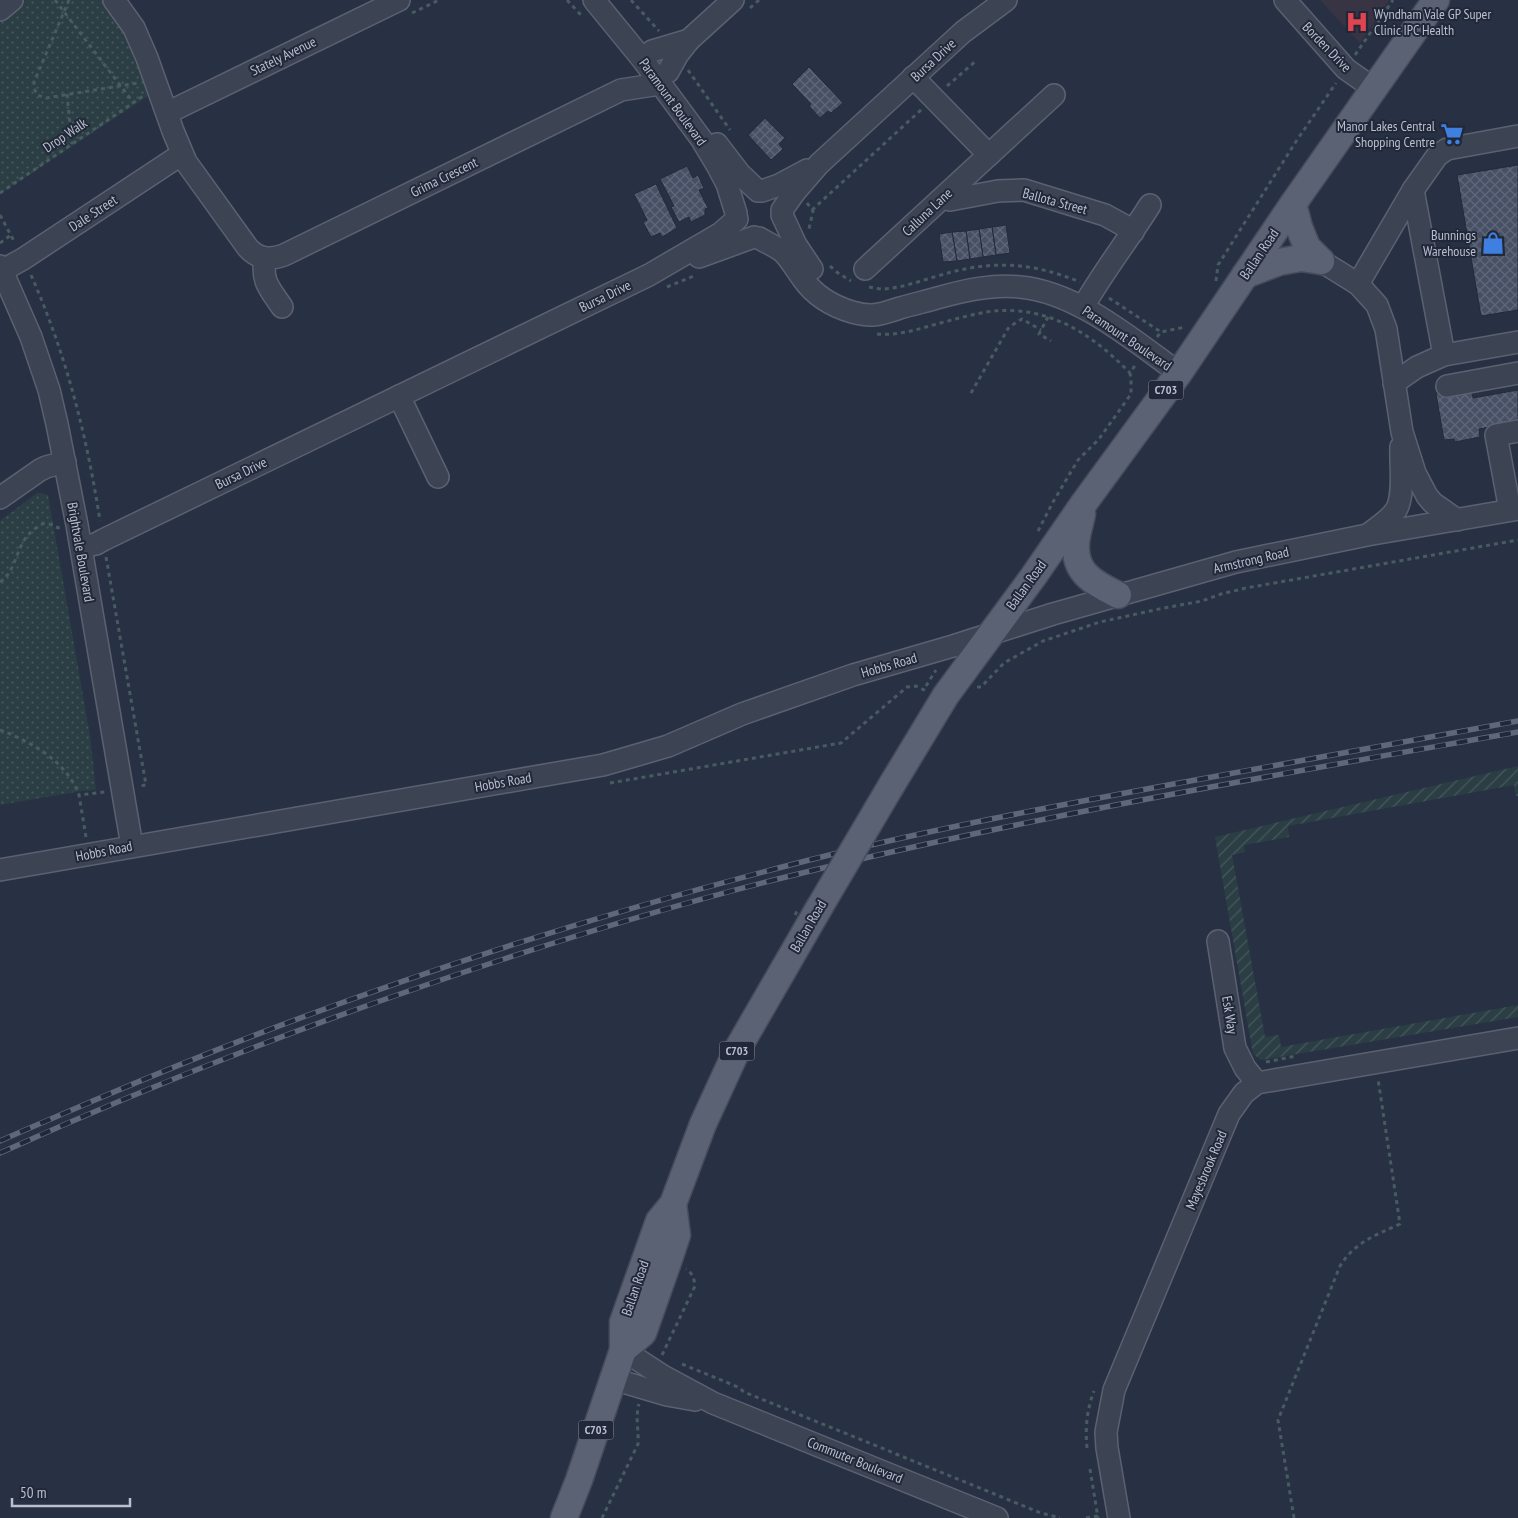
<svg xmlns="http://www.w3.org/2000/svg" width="1518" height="1518" viewBox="0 0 1518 1518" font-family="'PT Sans Narrow',sans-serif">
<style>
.medical{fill:#383444}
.park{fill:url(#park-dots)}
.garden{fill:url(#garden-furrows)}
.building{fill:url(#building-cross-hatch);stroke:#232a3b}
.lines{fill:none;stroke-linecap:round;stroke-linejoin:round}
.minor-casing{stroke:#5b6170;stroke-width:24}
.major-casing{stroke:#464c5c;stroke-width:29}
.path{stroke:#485b61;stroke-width:3;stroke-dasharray:4 4;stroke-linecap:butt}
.minor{stroke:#3c4353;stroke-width:21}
.major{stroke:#5b6273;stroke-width:26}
.rail-casing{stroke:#5f677a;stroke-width:5.5}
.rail{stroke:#212839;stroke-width:4;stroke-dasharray:11;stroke-linecap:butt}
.major-bridge-casing{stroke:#464c5c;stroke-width:29;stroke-linecap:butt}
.path-bridge{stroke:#485b61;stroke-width:3;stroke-dasharray:4 4;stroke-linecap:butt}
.major-bridge{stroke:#5b6273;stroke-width:26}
.labels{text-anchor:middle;stroke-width:4;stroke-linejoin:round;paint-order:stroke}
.shield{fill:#212839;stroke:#8c92a1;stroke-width:1}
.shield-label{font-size:12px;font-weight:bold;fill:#babfcd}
.poi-label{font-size:14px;fill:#babfcd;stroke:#212839;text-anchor:end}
.street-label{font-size:14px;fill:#babfcd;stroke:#212839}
</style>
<defs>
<pattern id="park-dots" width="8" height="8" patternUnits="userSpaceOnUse" patternTransform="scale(1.25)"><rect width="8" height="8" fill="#2a3e44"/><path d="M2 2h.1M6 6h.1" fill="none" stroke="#47585e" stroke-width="1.8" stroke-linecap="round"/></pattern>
<pattern id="garden-furrows" width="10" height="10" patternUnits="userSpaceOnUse" patternTransform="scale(1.25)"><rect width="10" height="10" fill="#2a3e44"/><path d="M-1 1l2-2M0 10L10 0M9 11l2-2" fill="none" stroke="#47585e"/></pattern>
<pattern id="building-cross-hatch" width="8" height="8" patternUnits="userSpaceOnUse" patternTransform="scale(1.25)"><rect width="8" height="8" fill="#475065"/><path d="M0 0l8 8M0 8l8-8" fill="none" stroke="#5f677a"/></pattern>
</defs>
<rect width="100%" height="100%" fill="#283143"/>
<path class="medical" d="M1320,0H1389L1360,43Z"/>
<g class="park">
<path d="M25,0H104L125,30L151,94L0,194V22Z"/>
<path d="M37,493H40L48,495L90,736L96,790L81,791L0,805V521Z"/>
</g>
<path class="garden" d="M1518,766V796H1516L1514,785L1288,826L1289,837L1244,845L1245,852L1232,855L1265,1037L1279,1035L1281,1047L1518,1005V1017L1261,1060L1253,1054L1215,837Z"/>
<g class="building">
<path d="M809,67L843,103L831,113L828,111L820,118L809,106L811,104L792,84Z"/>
<path d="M765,118L785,138L779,144L783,149L771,160L748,135Z"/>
<path d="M1518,165V310L1481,316L1457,175Z"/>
<path d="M687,166L693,178L698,175L704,188L699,190L708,208L705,209V215L691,222L689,217L679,222L671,207L674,206L660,179Z"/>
<path d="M656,184L677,228L662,237L660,233L651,237L643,222L647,220L634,194Z"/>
<path d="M1006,225L1010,253L996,255L992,227Z"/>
<path d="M992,227L996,255L983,257L979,229Z"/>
<path d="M979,229L983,257L970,259L966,231Z"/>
<path d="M966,231L970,259L957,261L952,232Z"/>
<path d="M952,232L957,261L943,262L939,234Z"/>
<path d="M1471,387L1473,398L1518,390V422L1479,429L1480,437L1455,442L1454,439L1444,440L1436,394Z"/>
</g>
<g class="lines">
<defs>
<g id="minor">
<path d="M114,0L134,28L147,58L173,131L186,162L248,248C258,259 270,260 284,255L621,90L660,84"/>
<path d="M594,0L643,60L702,140L717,165L727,184L736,213"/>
<path d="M1285,0L1346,69L1373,88"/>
<path d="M0,10L12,0"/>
<path d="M652,51L689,40"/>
<path d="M668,72L678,54L689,40L733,0"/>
<path d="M913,77L989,155"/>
<path d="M167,113L399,0"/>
<path d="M717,144L740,174L758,191"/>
<path d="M1413,190L1444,355"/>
<path d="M762,191L779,185L807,170"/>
<path d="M944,197L950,200L998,191L1024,190L1105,215L1125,226L1133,232"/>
<path d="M782,210L794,193L819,164L963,32L1006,0"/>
<path d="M782,215L796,245L812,269"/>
<path d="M759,238C767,243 778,247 785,254C792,262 797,271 803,279C815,296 832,306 852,312C873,318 881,314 900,308C914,304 927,301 941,297C966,290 993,284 1020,287C1077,292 1133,340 1179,373"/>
<path d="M699,257L754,237"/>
<path d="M265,258C261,282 270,289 282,307"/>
<path d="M1321,261L1358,284L1377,305L1386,329L1402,432L1415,473L1427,496L1433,503L1457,520"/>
<path d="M0,266L31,337L49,390L57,424L77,525L132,846"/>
<path d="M865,269L1054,95"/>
<path d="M3,270L23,259L182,154"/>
<path d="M1358,284L1413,190L1437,156L1447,149L1518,136"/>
<path d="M1083,307C1103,272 1128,240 1150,205"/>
<path d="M1394,383L1417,367L1444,355L1518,342"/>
<path d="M1447,386L1518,373"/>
<path d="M399,396L438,477"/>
<path d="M0,498L40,470L46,467L65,462"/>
<path d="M1510,510L1496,435L1518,431"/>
<path d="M1369,534C1377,527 1390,520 1396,510C1405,495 1400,465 1401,447"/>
<path d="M81,547L96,544L103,540L649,275L721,233L737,219"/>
<path d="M0,870L603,765L668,746L742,714L853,675L953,646L1053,614L1236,562L1367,535L1518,509"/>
<path d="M1218,941L1235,1048L1245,1068L1257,1083"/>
<path d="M623,1350L663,1376L713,1403L997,1518"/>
<path d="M613,1379L667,1395L695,1400"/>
<path d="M1119,1518L1107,1448L1106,1432L1114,1390L1229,1114L1244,1093L1257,1083L1518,1038"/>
</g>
<g id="major">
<path d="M1293,204L1299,227L1307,247L1321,261"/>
<path d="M1245,275L1279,262L1301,258L1321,261"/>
<path d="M1082,514C1080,525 1075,538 1076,549C1076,575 1098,585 1118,595"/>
<path d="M891,786L946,695L1033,577L1084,503L1179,373L1293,204L1436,0"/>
<path d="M623,1350L643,1333L668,1262L677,1235L673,1204"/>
<path d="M564,1518L579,1480L623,1350V1322L659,1221L673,1204L703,1124L737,1050L819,908"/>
</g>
</defs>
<use href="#minor" class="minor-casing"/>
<use href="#major" class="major-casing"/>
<g class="path">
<path d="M55,0L133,102"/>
<path d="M69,0L34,82V88L37,95L46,98L138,83"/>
<path d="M567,0L581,15"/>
<path d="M631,0L659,31"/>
<path d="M750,8L759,0"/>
<path d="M412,13L439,0"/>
<path d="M1355,55L1393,0"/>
<path d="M688,70L730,130"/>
<path d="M947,86L977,60"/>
<path d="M67,94L72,144"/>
<path d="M0,193L143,96"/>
<path d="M807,203L813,211L809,229"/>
<path d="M812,210L922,109"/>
<path d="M0,215L15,243"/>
<path d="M0,243L11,235"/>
<path d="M830,266L838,273L851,281"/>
<path d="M31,275C66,354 87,436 100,521"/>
<path d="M1216,281L1218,265L1295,143L1336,83"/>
<path d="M667,287L696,275"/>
<path d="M869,287C874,288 879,289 884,289C904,288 931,277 952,272C998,260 1036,264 1080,282"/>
<path d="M1109,298L1161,332"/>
<path d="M1048,317L1039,334L1051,341"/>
<path d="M877,334C902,336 924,327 948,321C963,317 978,313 993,311C1050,306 1092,334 1130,373"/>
<path d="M1157,337L1161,332L1185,327"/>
<path d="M971,393L1009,327L1022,319L1041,330"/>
<path d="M1038,531L1053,502L1078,460L1099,439L1131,394V380L1130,373L1136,364"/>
<path d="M106,557L146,785L139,786"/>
<path d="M0,582C19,569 14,543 36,528C39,526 43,523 46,523C52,524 55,528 61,528"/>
<path d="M926,686L936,670"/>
<path d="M977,687H981L1004,663L1043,641L1100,622L1164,608L1202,601L1221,594L1246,588L1518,540"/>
<path d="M0,730C32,742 67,762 79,795"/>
<path d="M610,783L841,743L907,687L916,686L926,691"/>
<path d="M86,837L79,795L105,792"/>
<path d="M1266,1062L1296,1056"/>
<path d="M662,1355L695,1286C694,1278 693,1274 686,1269"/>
<path d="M682,1364L738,1387L744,1392L1041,1513L1060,1518"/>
<path d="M1087,1448C1085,1428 1087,1409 1094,1391"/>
<path d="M1090,1469L1098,1518"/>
<path d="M602,1518L638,1444C639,1431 635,1417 639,1404"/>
<path d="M1086,1518L1098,1516"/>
<path d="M1294,1518L1278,1420L1340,1266C1355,1242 1376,1235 1400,1224L1378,1079"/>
</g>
<use href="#minor" class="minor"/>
<use href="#major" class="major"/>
<defs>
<g id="rail">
<path d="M0,1141C31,1127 63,1114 95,1100C319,1004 550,927 786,866C919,831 1055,806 1190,781C1299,761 1409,741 1518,721"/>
<path d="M0,1153C164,1079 332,1015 504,959C599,928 696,899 794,875C1033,816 1276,775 1518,732"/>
</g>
</defs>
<use href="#rail" class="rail-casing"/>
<use href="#rail" class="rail"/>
<defs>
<path id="major-bridge" d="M819,908L891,786"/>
</defs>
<use href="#major-bridge" class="major-bridge-casing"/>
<path class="path-bridge" d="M795,915L798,909"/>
<use href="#major-bridge" class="major-bridge"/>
</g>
<defs>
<symbol id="hospital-bare" viewBox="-9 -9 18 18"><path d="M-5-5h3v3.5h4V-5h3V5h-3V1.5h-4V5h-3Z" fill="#e0444e" stroke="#212839" stroke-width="2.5" paint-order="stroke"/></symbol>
<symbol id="supermarket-bare" viewBox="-9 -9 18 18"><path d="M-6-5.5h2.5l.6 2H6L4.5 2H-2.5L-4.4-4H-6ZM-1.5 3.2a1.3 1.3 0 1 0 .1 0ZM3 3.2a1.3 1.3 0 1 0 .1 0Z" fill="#3f7fe0" stroke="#212839" stroke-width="2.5" paint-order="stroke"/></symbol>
<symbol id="shop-bare" viewBox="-9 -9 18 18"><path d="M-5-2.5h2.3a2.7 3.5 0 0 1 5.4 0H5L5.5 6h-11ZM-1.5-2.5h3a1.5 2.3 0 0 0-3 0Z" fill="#3f7fe0" stroke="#212839" stroke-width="2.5" paint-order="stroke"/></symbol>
</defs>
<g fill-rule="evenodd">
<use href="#hospital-bare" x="1341" y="6" width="32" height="32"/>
<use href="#supermarket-bare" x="1436" y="118" width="32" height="32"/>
<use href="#shop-bare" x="1477" y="227" width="32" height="32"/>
</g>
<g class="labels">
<g class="shield">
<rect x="1148.5" y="380.5" width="35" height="19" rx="4"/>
<rect x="719.5" y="1041.5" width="35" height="19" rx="4"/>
<rect x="578.5" y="1420.5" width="35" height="19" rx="4"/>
</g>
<g class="shield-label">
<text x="1166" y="394">C703</text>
<text x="737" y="1055">C703</text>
<text x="596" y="1434">C703</text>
</g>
<g class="poi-label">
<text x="1374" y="19" text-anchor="start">Wyndham Vale GP Super<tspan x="1374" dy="16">Clinic IPC Health</tspan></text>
<text x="1435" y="131">Manor Lakes Central<tspan x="1435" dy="16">Shopping Centre</tspan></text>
<text x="1476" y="240">Bunnings<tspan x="1476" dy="16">Warehouse</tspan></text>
</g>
<g class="street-label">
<text transform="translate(1327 47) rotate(46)" y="5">Borden Drive</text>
<text transform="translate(283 56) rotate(-26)" y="5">Stately Avenue</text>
<text transform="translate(933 60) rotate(-43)" y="5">Bursa Drive</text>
<text transform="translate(673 102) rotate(54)" y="5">Paramount Boulevard</text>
<text transform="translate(65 135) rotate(-34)" y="5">Drop Walk</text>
<text transform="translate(444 177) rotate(-26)" y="5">Grima Crescent</text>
<text transform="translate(1055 201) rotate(15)" y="5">Ballota Street</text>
<text transform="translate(927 212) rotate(-43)" y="5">Calluna Lane</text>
<text transform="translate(93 213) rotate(-33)" y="5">Dale Street</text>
<text transform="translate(1259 254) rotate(-56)" y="5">Ballan Road</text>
<text transform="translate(605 296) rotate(-26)" y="5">Bursa Drive</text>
<text transform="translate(1127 338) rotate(34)" y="5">Paramount Boulevard</text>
<text transform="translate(241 473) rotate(-26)" y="5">Bursa Drive</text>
<text transform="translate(81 552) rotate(80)" y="5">Brightvale Boulevard</text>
<text transform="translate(1251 560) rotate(-13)" y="5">Armstrong Road</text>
<text transform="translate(1026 585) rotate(-54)" y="5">Ballan Road</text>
<text transform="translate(889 665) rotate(-16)" y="5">Hobbs Road</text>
<text transform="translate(503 782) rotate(-10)" y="5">Hobbs Road</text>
<text transform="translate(104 851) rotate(-11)" y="5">Hobbs Road</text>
<text transform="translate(808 926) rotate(-60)" y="5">Ballan Road</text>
<text transform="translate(1230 1015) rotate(81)" y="5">Esk Way</text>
<text transform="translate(1206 1170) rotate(-67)" y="5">Mayesbrook Road</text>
<text transform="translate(635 1288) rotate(-71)" y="5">Ballan Road</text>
<text transform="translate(855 1460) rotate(22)" y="5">Commuter Boulevard</text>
</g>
</g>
<path d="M12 1498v8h118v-8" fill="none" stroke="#babfcd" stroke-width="2.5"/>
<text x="20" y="1498" font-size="15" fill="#babfcd" stroke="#212839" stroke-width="4" paint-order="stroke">50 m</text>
</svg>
